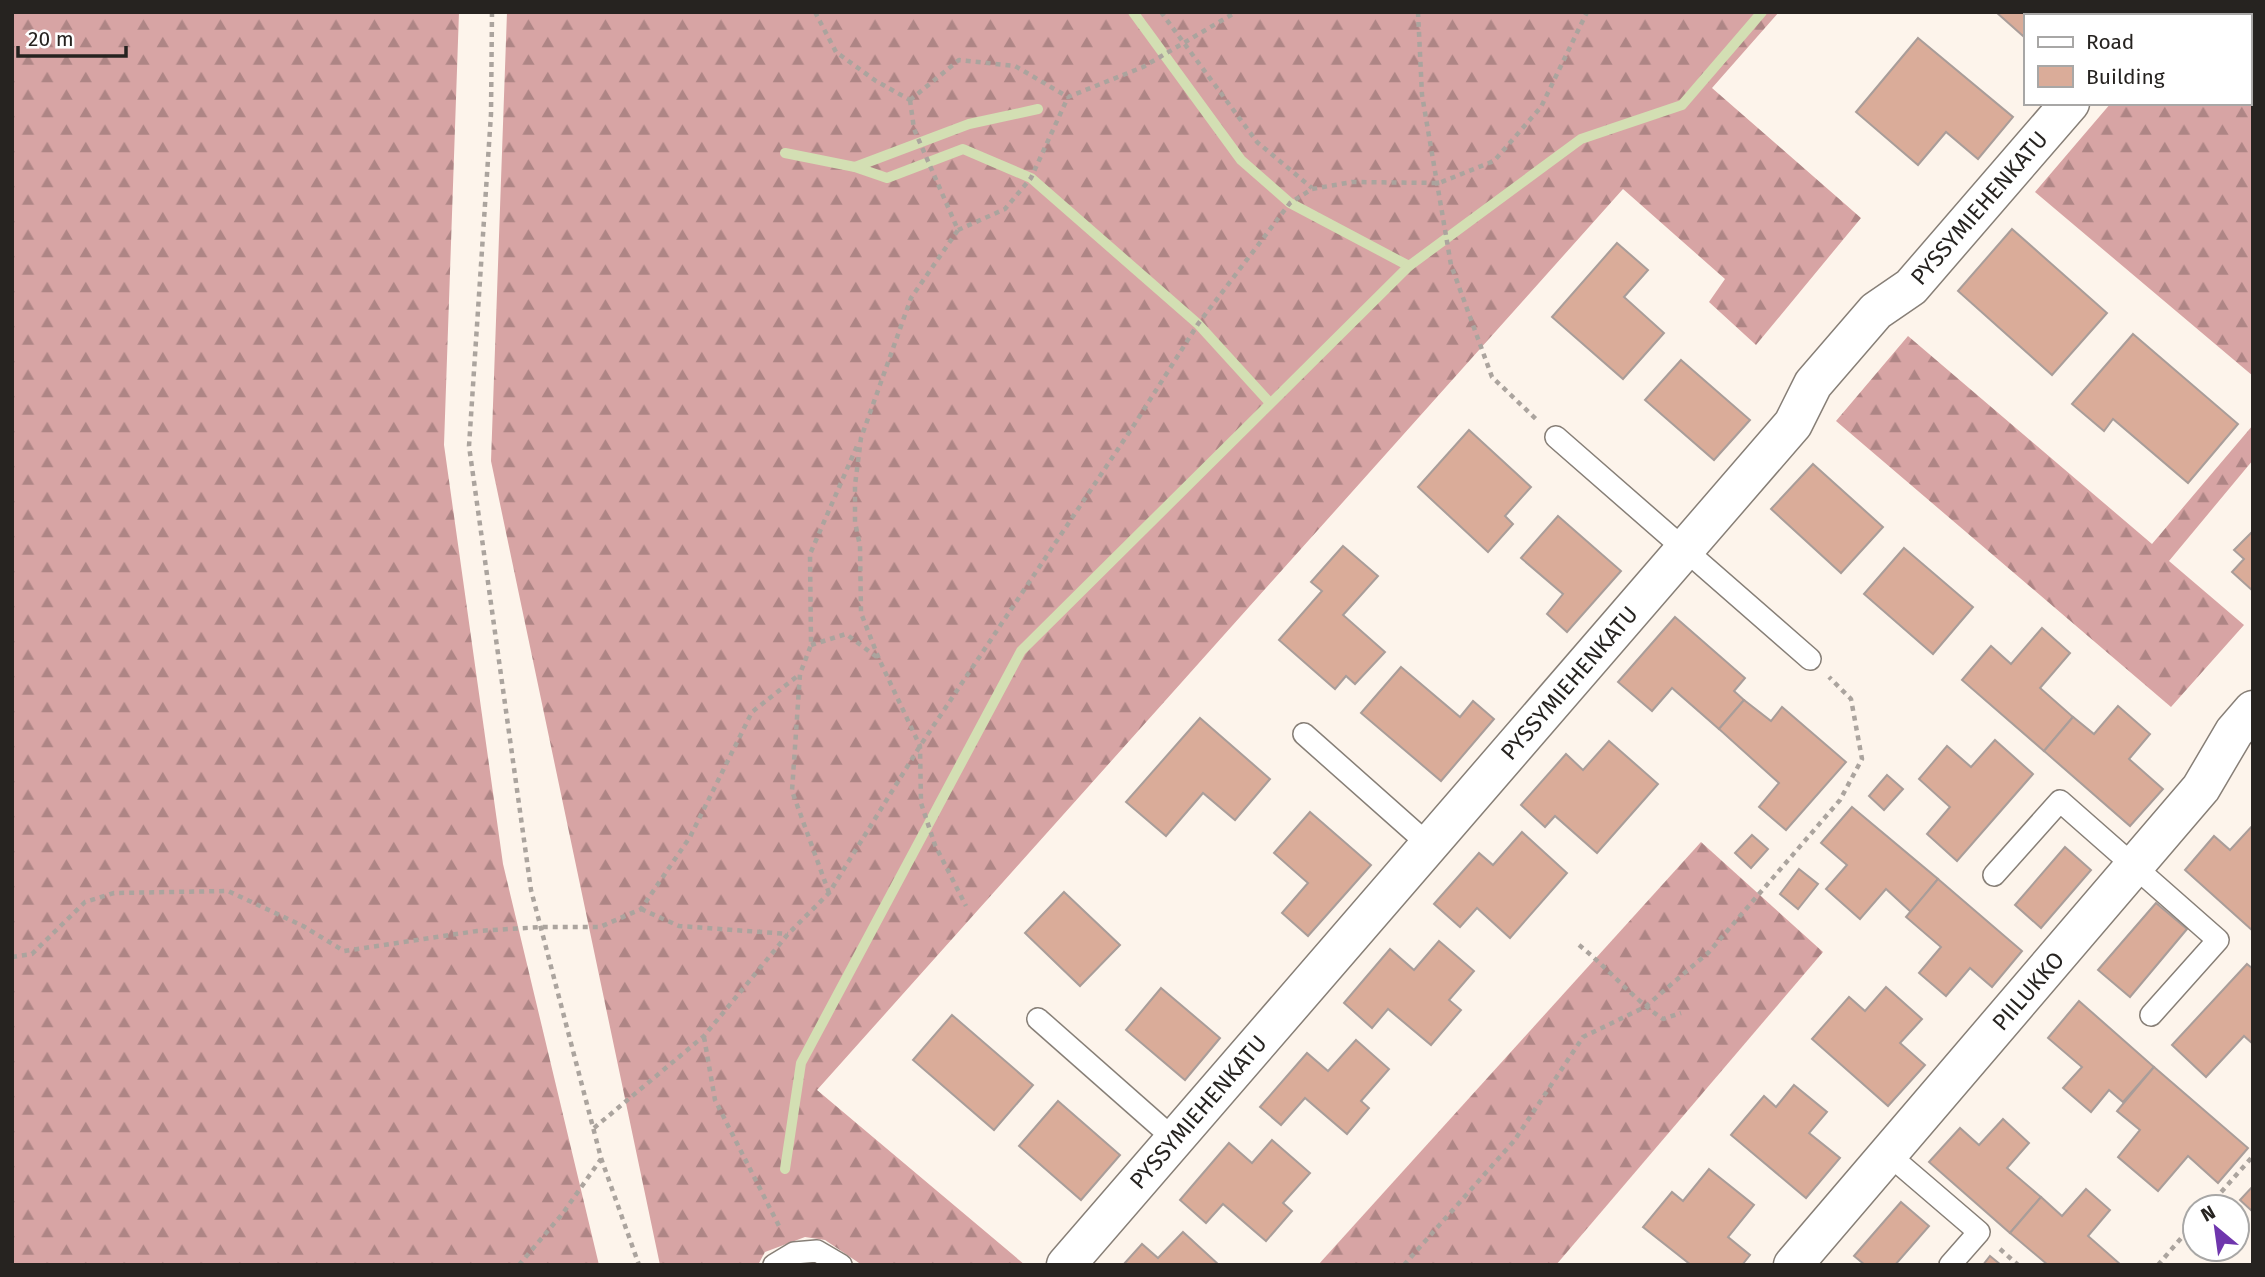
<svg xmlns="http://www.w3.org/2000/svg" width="2265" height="1277" viewBox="0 0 2265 1277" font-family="'Fira Sans',sans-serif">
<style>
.forest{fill:url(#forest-firs)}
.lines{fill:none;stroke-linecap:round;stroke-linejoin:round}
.stream{stroke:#d3dfb3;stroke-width:10}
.building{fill:#daac99;stroke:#a99d99;stroke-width:2}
.service-casing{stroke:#877f77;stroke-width:24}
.minor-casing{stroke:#877f77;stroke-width:41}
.path{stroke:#aba49e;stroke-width:4.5;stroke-dasharray:5 5;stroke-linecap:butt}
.service{stroke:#fff;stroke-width:21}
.minor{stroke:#fff;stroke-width:38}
.labels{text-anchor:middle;stroke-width:5;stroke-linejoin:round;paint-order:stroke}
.street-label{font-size:23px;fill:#262320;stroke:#fff}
</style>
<defs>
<pattern id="forest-firs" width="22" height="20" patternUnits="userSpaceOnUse" patternTransform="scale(1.75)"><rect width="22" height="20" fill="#d7a4a4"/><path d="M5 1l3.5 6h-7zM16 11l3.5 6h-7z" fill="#ae8585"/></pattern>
</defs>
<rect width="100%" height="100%" fill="#fdf4eb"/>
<g class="forest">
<path d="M12,12H459L444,445L503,864L599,1265H12Z"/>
<path d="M507,12H1779L1712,88L1861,218L1756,345L1709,302L1725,279L1623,189L817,1090L1025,1265H862L825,1240L805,1237L765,1252L758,1265H660L491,461Z"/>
<path d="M2189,12H2253V376L2035,192L2111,103H2249V16H2186Z"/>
<path d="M1908,336L2152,544L2253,425V460L2169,561L2244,625L2171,707L1836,421Z"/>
<path d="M1701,842L1823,952L1556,1265H1318Z"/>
</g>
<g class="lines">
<g class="stream">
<path d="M1133,12L1241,160L1290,203L1409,266"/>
<path d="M785,153L855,167L887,178L963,149L1031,178L1198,324L1270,403"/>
<path d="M855,167L969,124L1038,109"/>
<path d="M785,1169L801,1063L1021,651L1409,266L1581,139L1682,105L1762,12"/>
</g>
</g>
<g class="building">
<path d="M1996,12H2105L2102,16H2025V33L2023,36Z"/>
<path d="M1918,38L2013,117L1978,159L1946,132L1918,165L1856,112Z"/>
<path d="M2012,229L2107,313L2052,375L1958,291Z"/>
<path d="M1617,243L1648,270L1624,297L1664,333L1623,379L1552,317Z"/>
<path d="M2133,334L2238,424L2188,483L2113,419L2104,431L2072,404Z"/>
<path d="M1681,360L1750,420L1714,460L1645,400Z"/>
<path d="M1469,430L1531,487L1505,516L1513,524L1488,552L1418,487Z"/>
<path d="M1813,464L1883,527L1841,573L1771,509Z"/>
<path d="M1558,516L1621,571L1567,632L1547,614L1563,594L1521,558Z"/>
<path d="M2253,531V591L2232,572L2244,559L2234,550Z"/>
<path d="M1343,546L1378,576L1343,615L1385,652L1355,684L1346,676L1335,689L1279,640L1322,591L1311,582Z"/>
<path d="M1904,548L1973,607L1933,654L1864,594Z"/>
<path d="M1675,617L1745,678L1734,691L1744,700L1719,729L1672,688L1652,711L1618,682Z"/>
<path d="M2042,628L2070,653L2040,688L2073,717L2044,751L1962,680L1991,646L2011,664Z"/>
<path d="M1401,667L1460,717L1473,701L1494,719L1441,781L1361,713Z"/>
<path d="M1744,700L1771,721L1782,707L1846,762L1786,830L1759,807L1779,783L1719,729Z"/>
<path d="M2118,706L2150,734L2129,759L2163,789L2130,826L2044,751L2073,717L2094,734Z"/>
<path d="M1200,718L1270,779L1235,820L1203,793L1166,836L1126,802Z"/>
<path d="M1995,740L2033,774L1957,861L1927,834L1950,807L1919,779L1947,746L1971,767Z"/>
<path d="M1609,741L1658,784L1597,853L1555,816L1545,827L1521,805L1566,754L1583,770Z"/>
<path d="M1887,775L1903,789L1884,810L1869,796Z"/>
<path d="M1852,807L1938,879L1911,912L1886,889L1860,919L1826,889L1847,865L1821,843Z"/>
<path d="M1310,812L1371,865L1308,936L1282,913L1308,883L1274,853Z"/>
<path d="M2253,825V931L2185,870L2214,836L2230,850Z"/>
<path d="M1522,832L1567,873L1510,938L1477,908L1460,927L1434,904L1479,853L1493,865Z"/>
<path d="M1752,835L1768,849L1751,868L1735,853Z"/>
<path d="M2065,847L2091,870L2041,928L2015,905Z"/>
<path d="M1799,869L1818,884L1798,909L1780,894Z"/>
<path d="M1938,879L2022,951L1992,987L1970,968L1946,996L1919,973L1941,947L1906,917Z"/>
<path d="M1064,892L1120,945L1080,986L1025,933Z"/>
<path d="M2156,903L2187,929L2130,997L2098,970Z"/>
<path d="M1439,941L1474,971L1449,1000L1461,1010L1431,1045L1388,1009L1372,1028L1344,1003L1390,949L1414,970Z"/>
<path d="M2247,964L2253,969V1044L2244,1036L2206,1077L2172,1045Z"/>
<path d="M1886,987L1922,1019L1900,1043L1925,1065L1888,1106L1812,1039L1849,997L1865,1011Z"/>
<path d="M1161,988L1220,1038L1185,1080L1126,1030Z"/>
<path d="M2079,1001L2154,1067L2123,1102L2109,1090L2091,1112L2063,1088L2082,1067L2048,1038Z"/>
<path d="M952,1015L1033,1085L994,1130L913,1060Z"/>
<path d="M1356,1040L1389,1069L1361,1101L1369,1108L1347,1134L1305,1098L1281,1125L1260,1107L1307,1053L1328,1071Z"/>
<path d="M2154,1067L2248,1148L2218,1183L2188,1156L2158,1191L2118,1157L2140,1130L2117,1111Z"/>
<path d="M1794,1085L1827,1112L1809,1133L1840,1158L1806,1198L1731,1135L1764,1096L1776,1107Z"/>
<path d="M1058,1101L1120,1155L1081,1200L1019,1146Z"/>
<path d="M2003,1119L2029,1143L2007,1168L2041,1197L2010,1233L1929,1162L1960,1128L1979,1145Z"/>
<path d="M1272,1140L1310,1173L1283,1203L1292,1211L1266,1241L1223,1204L1206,1223L1180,1200L1229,1143L1252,1163Z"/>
<path d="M1709,1169L1754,1205L1728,1237L1750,1255L1742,1265H1691L1643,1227L1672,1192L1683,1201Z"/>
<path d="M2253,1186V1212L2240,1200Z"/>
<path d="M2086,1189L2110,1210L2088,1236L2121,1265H2048L2010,1233L2041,1197L2062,1216Z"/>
<path d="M1901,1202L1929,1226L1895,1265H1865L1854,1256Z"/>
<path d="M1183,1232L1219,1265H1123L1142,1244L1158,1258Z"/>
<path d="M1990,1256L2001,1265H1983Z"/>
</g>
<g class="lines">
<defs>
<g id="service">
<path d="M1556,437L1810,659"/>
<path d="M1304,734L1429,845"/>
<path d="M1994,875L2060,801L2218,940L2151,1015"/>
<path d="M1038,1019L1174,1139"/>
<path d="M1888,1154L1979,1232L1950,1265"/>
<path d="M774,1265L794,1253L817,1251L841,1265"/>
</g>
<g id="minor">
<path d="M2146,16L2149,12"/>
<path d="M1066,1265L1793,424L1813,384L1876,311L1911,287L2070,103"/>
<path d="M1793,1265L2201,788L2234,732L2253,710"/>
</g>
</defs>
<use href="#service" class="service-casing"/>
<use href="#minor" class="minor-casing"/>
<g class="path">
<path d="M492,12L491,114L469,446L531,890L601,1158L639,1265"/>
<path d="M815,12L836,52L876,81L910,100"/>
<path d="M1161,12L1257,142L1312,188"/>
<path d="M1418,12L1422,95L1451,265L1492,377L1537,420"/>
<path d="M910,100L914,129L958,230L911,298L861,438L855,485V522L860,546L861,613L879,659L920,746L921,803L935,845L966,906"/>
<path d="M910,100L959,60L1015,66L1068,97L1143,67L1236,12"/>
<path d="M958,230L1005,209L1031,178L1068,97"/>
<path d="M811,645L846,634L878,658"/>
<path d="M829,893L792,791L800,674L811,645L810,554L857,446"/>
<path d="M641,909L679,926L788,934"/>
<path d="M1579,945C1609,969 1632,998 1663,1019L1681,1013"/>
<path d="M12,957L32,954L85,902L114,893L228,891L303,926L344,951L477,931L542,927H600L641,909L690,837L752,712L800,674"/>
<path d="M704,1037L715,1100L780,1228"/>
<path d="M594,1128L704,1036L788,934L829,893L920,746L1134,425L1198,324L1290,203L1312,189L1352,182L1439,183L1494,161L1541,107L1587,12"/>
<path d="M2208,1207L2253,1156"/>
<path d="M2000,1249L2018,1265"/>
<path d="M519,1265L563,1213L601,1159"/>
<path d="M1404,1265L1514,1141L1583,1037L1645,1007L1709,952L1840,800L1862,759L1851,699L1829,677"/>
<path d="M2158,1265L2195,1222"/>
</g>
<use href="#service" class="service"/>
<use href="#minor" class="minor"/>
</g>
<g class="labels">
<g class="street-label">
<text transform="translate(1979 208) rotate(-49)" y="8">PYSSYMIEHENKATU</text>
<text transform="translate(1569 683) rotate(-49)" y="8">PYSSYMIEHENKATU</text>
<text transform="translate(2028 991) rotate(-49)" y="8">PIILUKKO</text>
<text transform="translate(1198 1112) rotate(-49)" y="8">PYSSYMIEHENKATU</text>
</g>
</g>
<rect width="2265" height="1277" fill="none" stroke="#262320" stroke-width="28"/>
<rect x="2024" y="14" width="228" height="91" fill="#ffffff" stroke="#a8a7a6" stroke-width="2"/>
<rect x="2038" y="37" width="35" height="10" fill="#ffffff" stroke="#a8a7a6" stroke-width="2"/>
<text x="2086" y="49" font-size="21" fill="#262320">Road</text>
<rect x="2038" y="66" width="35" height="21" fill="#daac99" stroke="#a8a7a6" stroke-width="2"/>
<text x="2086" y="84" font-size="21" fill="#262320">Building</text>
<g transform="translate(2216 1228) rotate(331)"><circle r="33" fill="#ffffff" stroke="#a8a7a6" stroke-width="2"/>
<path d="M0-5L12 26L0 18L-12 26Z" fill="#6f36ad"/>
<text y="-10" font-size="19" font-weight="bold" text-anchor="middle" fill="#262320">N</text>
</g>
<path d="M18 46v10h108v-10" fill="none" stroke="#262320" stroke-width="3.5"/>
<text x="28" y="46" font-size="21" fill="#262320" stroke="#ffffff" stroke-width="5" paint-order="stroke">20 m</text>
</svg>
